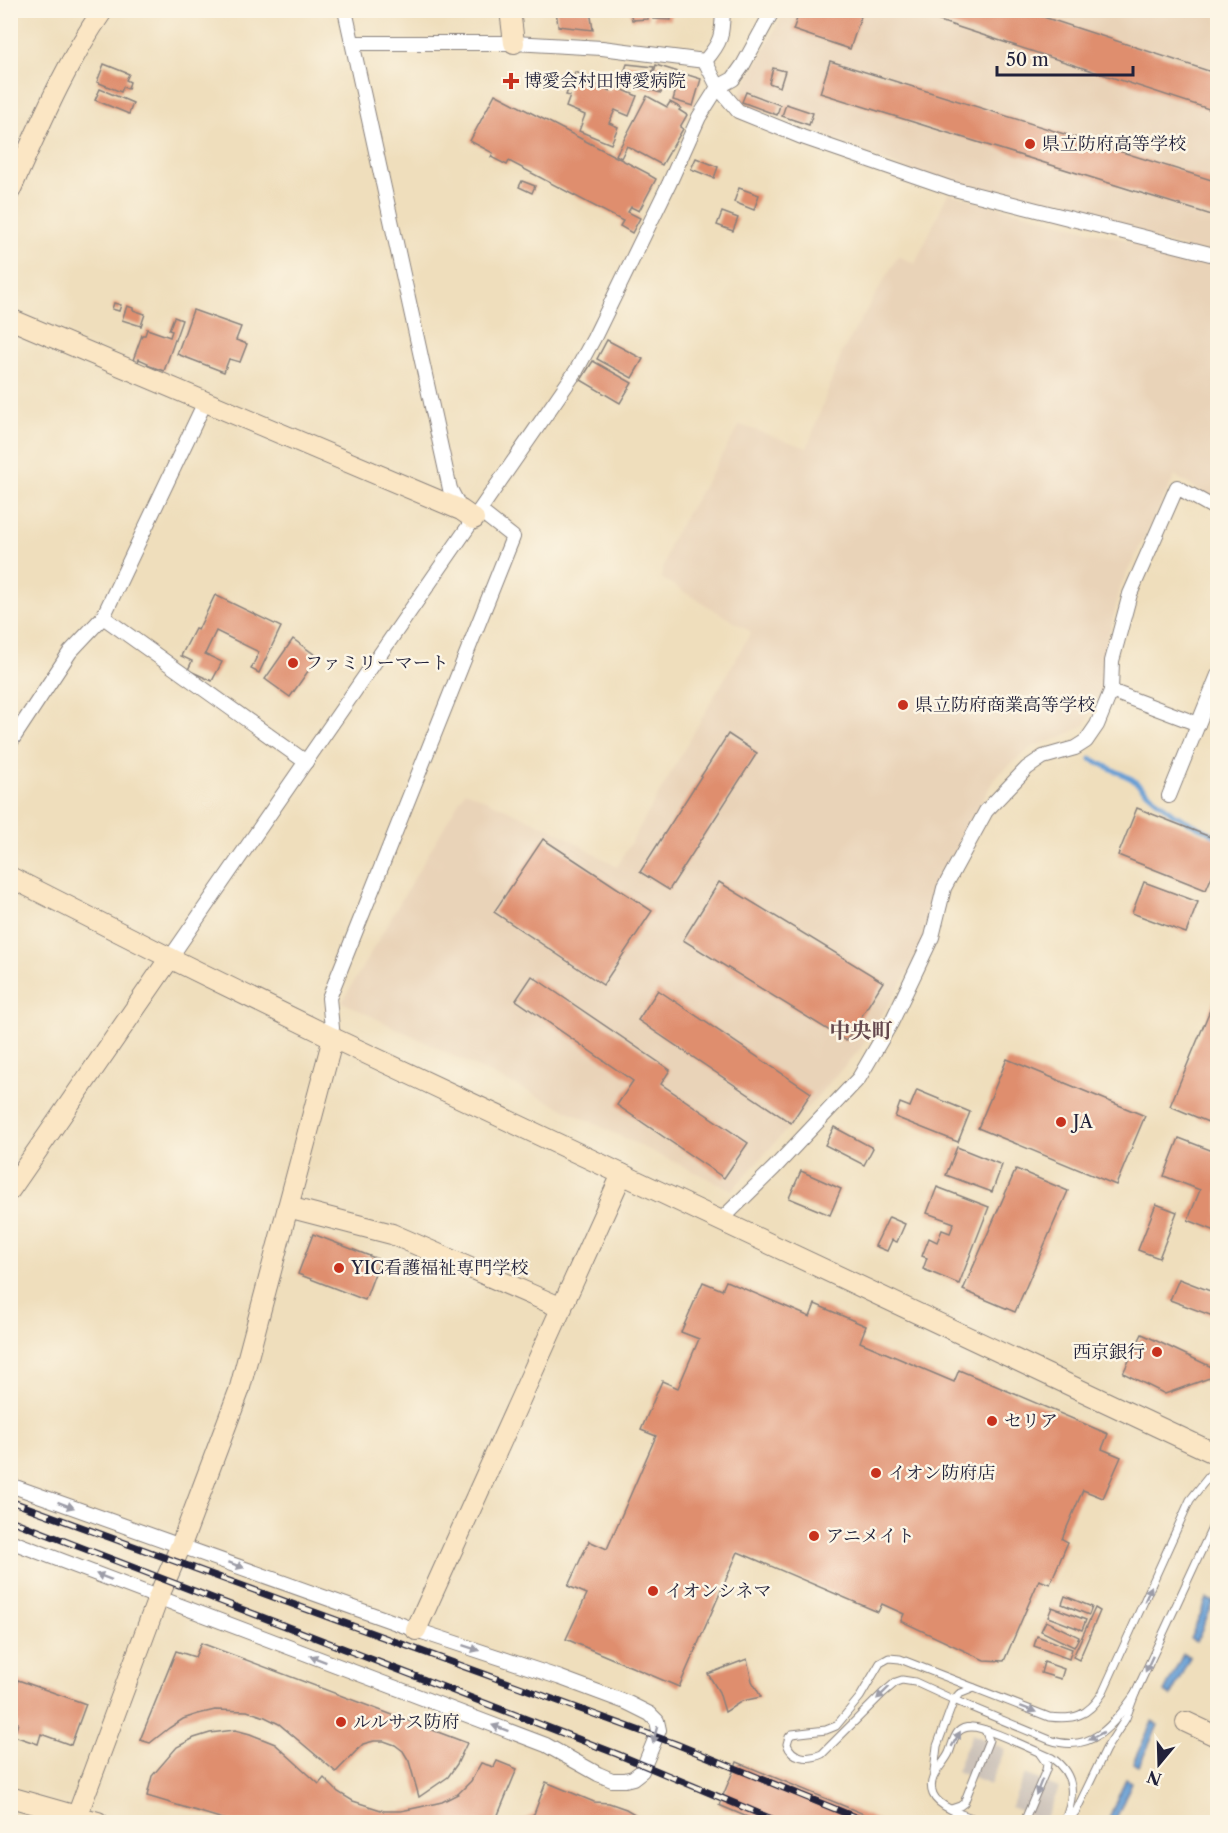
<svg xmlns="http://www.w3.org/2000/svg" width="1228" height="1833" viewBox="0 0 1228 1833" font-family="'Libre Caslon Text','Noto Serif JP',serif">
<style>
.built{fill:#e9d3b8}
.industrial{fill:#ccc2b9}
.water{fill:#669ed4;stroke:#446088;stroke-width:1.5}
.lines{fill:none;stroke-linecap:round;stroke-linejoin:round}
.stream{stroke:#669ed4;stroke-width:5}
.building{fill:#df8e6e}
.lane-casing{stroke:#88807c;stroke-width:9}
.street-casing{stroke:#88807c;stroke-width:16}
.secondary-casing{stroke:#88807c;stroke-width:22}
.lane{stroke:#fff;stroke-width:7}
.street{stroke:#fff;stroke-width:14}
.secondary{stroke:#fbe6c4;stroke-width:20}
.rail-casing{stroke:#22223b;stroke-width:7}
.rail{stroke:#fcf5e5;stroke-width:4.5;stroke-dasharray:14;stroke-linecap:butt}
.oneway{fill:#9c9ca7}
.poi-dot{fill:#c8321e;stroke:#fcf5e5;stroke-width:2}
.labels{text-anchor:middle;stroke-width:5;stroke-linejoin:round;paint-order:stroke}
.poi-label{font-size:18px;fill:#22223b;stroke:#fcf5e5;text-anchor:start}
.quarter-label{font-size:21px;font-weight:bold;fill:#64484d;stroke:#fcf5e5}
</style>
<rect width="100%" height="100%" fill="#fcf5e5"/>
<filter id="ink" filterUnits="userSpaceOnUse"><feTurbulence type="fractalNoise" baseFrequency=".0167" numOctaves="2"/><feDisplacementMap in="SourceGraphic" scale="12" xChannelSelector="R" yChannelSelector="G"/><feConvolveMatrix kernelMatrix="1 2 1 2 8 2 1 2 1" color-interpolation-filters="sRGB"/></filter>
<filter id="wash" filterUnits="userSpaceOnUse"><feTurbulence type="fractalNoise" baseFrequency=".008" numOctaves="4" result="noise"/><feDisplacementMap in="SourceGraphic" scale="24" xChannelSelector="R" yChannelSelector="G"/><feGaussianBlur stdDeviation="1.35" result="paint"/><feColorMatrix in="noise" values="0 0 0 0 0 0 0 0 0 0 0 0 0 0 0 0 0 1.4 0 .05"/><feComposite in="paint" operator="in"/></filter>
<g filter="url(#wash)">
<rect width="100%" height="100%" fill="#efdebc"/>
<g class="built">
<path d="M785,11H1217V256L950,188L737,99Z"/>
<path d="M948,193L1217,264V501L1175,476L1121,585L1102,665V691L1085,725L1060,738L1032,747L995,777L944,874L921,952L861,1048L732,1190L342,1002L465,791L556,831L617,867L751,632L661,578L670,542L740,425L807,448L842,352L898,256L915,264Z"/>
</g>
<g class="industrial">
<path d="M972,1734L1005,1749L990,1785L956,1771Z"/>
<path d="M1025,1774L1059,1788L1045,1821L1011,1807Z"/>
</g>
<g class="water">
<path d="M1207,1599L1214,1602L1196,1642L1190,1639Z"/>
<path d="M1183,1654L1190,1657L1171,1696L1164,1692Z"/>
<path d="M1152,1722L1158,1725L1139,1766L1133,1763Z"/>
<path d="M1126,1779L1132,1782L1115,1821L1109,1818Z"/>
</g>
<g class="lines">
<path class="stream" d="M1091,759L1132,779L1173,814L1218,837"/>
</g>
<g id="blocks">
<g class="building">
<path d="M556,10H590L593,30L558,26Z"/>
<path d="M630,10H648V19L632,20Z"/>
<path d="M654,10H671V20L653,19Z"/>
<path d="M800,10H863L850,49L793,30Z"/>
<path d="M906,10H1022L1218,74V112Z"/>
<path d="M830,61L1218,182V217L820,93Z"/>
<path d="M104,64L129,74L126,80L130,82L128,89L123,87L121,92L97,82Z"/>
<path d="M627,64L654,67L651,76L665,81L661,93L621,81Z"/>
<path d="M656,65L701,79L693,106L673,100L678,83L653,76Z"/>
<path d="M773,68L785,71L780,87L769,83Z"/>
<path d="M575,72L589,77L587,81L610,91L612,85L637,96L629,116L615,110L609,123L618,127L611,144L579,131L585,115L566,107L570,96L566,95Z"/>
<path d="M100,89L133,103L129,114L95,100Z"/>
<path d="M746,92L780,105L777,115L742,102Z"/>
<path d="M495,94L649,174V175L656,179L639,211L631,207L628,212L640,218L632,233L620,226L623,221L509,161L507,165L491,157L493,153L470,141Z"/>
<path d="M647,96L667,107L670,102L681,108L679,110L687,115L680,127L683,129L662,165L627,146L621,158L616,155Z"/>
<path d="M786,104L813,113L809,125L782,116Z"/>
<path d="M696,158L718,167L714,178L691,169Z"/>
<path d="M522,181L535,186L532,193L519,187Z"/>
<path d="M739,188L759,195L754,210L734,202Z"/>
<path d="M722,212L738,218L733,231L717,225Z"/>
<path d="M114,303L121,305L119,311L112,309Z"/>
<path d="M127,306L133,308V310L145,314L141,326L122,320Z"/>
<path d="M193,310L241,327L236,340L247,344L240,362L229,359L224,372L177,354Z"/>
<path d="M174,317L182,320L164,371L147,365L148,363L139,359L138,362L133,360L142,335H145L147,329L170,337L172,331L169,330Z"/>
<path d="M607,340L643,359L632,378L597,359Z"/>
<path d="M593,361L632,383L620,403L581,380Z"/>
<path d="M215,595L281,627L259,673L251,669L259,652L216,631L205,654L222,662L212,681L188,670L192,661L181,656L195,629L198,630Z"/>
<path d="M293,639L318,657L290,697L265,679Z"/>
<path d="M728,734L757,753L669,890L640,872Z"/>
<path d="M1137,808L1218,840V862L1206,890L1118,855Z"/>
<path d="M543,839L652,911L603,985L494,912Z"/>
<path d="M719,882L883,982L846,1041L683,940Z"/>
<path d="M1144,882L1198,902L1186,933L1132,913Z"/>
<path d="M532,976L670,1070L661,1084L748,1143L724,1178L617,1105L633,1081L516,1000Z"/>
<path d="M658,990L811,1093L791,1123L638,1020Z"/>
<path d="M1218,991V1098L1208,1122L1170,1106Z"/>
<path d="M1007,1059L1145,1116L1116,1185L978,1128Z"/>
<path d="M917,1090L970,1112L958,1142L895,1117L900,1103L910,1107Z"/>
<path d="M834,1127L873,1148L864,1165L825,1145Z"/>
<path d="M1179,1138L1218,1153V1232L1188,1220L1200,1190L1164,1176Z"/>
<path d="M957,1147L1002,1165L992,1192L946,1175Z"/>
<path d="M1016,1169L1068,1191L1015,1312L963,1290Z"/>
<path d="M801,1171L841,1189L830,1215L789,1198Z"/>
<path d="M937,1187L989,1207L959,1284L923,1269L927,1258L922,1256L929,1238L937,1242L942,1230L950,1233L954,1223L927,1213Z"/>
<path d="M1156,1204L1177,1212L1159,1258L1138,1250Z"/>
<path d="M889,1217L905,1224L897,1242L892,1240L887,1251L875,1246Z"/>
<path d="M313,1234L380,1260L365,1300L298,1274Z"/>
<path d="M1179,1279L1218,1294V1318L1170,1300Z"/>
<path d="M726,1281L810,1317L815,1304L866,1326L860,1342L954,1382L959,1370L1108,1434L1102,1449L1121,1457L1103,1498L1083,1490L1062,1539L1068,1542L1050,1584L1039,1580L1004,1661L984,1660L901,1621L904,1614L882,1604L878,1612L738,1552L679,1687L566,1639L587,1594L568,1586L589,1541L607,1549L656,1436L641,1430L662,1381L678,1388L699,1339L681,1332L703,1282L722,1290Z"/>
<path d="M1142,1334L1218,1370V1375L1165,1394L1123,1373Z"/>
<path d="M1065,1596L1092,1607L1089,1615L1062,1604Z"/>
<path d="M1052,1607L1086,1620L1082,1630L1048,1617Z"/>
<path d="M1095,1608L1100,1611L1079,1660L1073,1657Z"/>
<path d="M1046,1621L1079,1637L1074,1647L1041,1631Z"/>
<path d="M1037,1636L1072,1649L1069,1659L1034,1646Z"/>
<path d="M201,1643L467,1743L457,1764L448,1777L419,1797L409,1761L403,1751L395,1745L384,1741H374L363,1744L336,1772L279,1724L265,1717L247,1711L215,1710L198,1714L183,1719L169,1728L150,1743L140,1740L176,1651L195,1657Z"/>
<path d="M747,1659L752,1681L761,1697L742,1701L725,1712L719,1692L708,1674Z"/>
<path d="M1044,1662L1064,1669L1061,1679L1041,1673Z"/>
<path d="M18,1680L86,1704L71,1745L41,1734L38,1744L14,1736L18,1723L10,1720V1701Z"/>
<path d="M235,1730L250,1734L275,1744L319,1784L324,1778L338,1792L353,1801L384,1811H401L420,1807L442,1802L458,1794L471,1781L481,1763L494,1767L497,1761L517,1769L495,1822H233L147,1796L152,1776L177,1747L194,1738L210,1733Z"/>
<path d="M737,1762L883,1822H759L719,1805Z"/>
<path d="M546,1782L594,1802L609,1803L626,1809L648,1822H519L534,1814Z"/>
</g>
</g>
</g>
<g filter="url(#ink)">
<use href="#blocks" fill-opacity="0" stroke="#88807c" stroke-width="1.5"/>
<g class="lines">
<defs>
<g id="lane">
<path d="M1135,1694C1113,1725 1092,1754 1050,1740L954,1700L915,1682L902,1680L896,1682L883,1693L822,1754C809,1760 792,1759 787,1744L789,1737L792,1734L826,1730L836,1726L860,1697L880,1663L889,1658L900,1659L1049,1717C1074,1720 1088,1716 1102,1694L1190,1500L1218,1465"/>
<path d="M934,1772L937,1746L954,1700L959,1694L974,1688"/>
<path d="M951,1809L960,1806L964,1803L989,1740L985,1730"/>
<path d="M984,1822C970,1817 939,1809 933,1794C926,1777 943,1766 949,1753C952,1746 953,1738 958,1732C961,1729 966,1727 971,1727C983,1725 1037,1752 1052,1758C1076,1775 1075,1797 1064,1822"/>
<path d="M1024,1822L1046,1770L1047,1764L1040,1754"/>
<path d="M1067,1822L1076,1811L1106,1749L1126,1718L1135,1694L1218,1515"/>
</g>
<g id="street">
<path d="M345,10L450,489L461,510"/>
<path d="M353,43H514L602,48L705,61L718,87L738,111L802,137L950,188L1218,256"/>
<path d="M705,61C722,41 722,36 723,10"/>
<path d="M103,617L306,762"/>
<path d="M1111,691L1198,724"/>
<path d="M10,743L70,652L103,617L205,402"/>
<path d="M1169,796L1218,675"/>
<path d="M170,958L576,371L594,338L669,184L699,117L718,87L733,79L743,65L773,10"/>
<path d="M333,1038L329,998L513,537L480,511"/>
<path d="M720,1221L774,1168L859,1078L891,1023L932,937L944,888L986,811L1027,768L1043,757L1075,748L1086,741L1097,725L1111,691L1112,661L1130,594L1177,487L1218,510"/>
<path d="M10,1485L416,1630L561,1678L628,1703L650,1714L657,1721L659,1730L642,1771L633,1778L625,1780H612L598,1774L546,1745L10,1541"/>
</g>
<g id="secondary">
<path d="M510,10L514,43"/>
<path d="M10,191C38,129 64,66 103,10"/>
<path d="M10,319L461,510L474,519"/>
<path d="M10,877L170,958L333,1038L1218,1455"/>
<path d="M10,1190L170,958"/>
<path d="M288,1207L392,1234L562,1308"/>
<path d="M416,1630L622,1174"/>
<path d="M1186,1722L1218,1737"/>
<path d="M10,1797L98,1822"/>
<path d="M77,1816L158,1598L181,1545L239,1391L333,1038"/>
</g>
</defs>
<use href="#lane" class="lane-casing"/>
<use href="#street" class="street-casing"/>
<use href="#secondary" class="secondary-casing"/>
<use href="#lane" class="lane"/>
<use href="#street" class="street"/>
<use href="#secondary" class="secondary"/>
<defs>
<g id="rail">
<path d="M10,1501L676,1744L867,1822"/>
<path d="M10,1520L617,1754L779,1822"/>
</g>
</defs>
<use href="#rail" class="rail-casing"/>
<use href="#rail" class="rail"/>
</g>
<defs><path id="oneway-solid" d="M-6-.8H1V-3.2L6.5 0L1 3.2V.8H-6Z" transform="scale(1.5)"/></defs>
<g class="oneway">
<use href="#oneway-solid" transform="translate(66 1505) rotate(20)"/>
<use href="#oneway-solid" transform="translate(236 1565) rotate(20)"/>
<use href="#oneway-solid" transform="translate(104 1577) rotate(-159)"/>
<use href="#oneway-solid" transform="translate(1148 1594) rotate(-66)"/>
<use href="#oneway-solid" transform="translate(471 1648) rotate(18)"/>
<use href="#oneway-solid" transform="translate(318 1659) rotate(-159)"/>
<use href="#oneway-solid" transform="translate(1149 1664) rotate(115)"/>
<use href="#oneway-solid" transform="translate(883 1693) rotate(136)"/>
<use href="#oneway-solid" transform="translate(1028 1709) rotate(21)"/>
<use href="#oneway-solid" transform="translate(500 1728) rotate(-160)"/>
<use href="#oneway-solid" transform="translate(655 1735) rotate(105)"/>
<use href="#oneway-solid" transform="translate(1096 1736) rotate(153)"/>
<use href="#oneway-solid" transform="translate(956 1739) rotate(-60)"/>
<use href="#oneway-solid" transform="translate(1039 1787) rotate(112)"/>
</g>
</g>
<g class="poi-dot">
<path d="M508 72h6v6h6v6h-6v6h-6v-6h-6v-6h6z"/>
<circle cx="1030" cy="144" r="6"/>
<circle cx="293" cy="663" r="6"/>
<circle cx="903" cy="705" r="6"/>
<circle cx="1061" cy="1122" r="6"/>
<circle cx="339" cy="1268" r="6"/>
<circle cx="1157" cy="1352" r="6"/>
<circle cx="992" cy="1421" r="6"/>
<circle cx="876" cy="1473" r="6"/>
<circle cx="814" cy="1536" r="6"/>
<circle cx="653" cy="1591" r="6"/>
<circle cx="341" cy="1722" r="6"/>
</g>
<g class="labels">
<g class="poi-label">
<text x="524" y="87">博愛会村田博愛病院</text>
<text x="1042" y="150">県立防府高等学校</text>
<text x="305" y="669">ファミリーマート</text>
<text x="915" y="711">県立防府商業高等学校</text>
<text x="1073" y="1128">JA</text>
<text x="351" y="1274">YIC看護福祉専門学校</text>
<text x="1145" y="1358" text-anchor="end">西京銀行</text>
<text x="1004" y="1427">セリア</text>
<text x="888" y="1479">イオン防府店</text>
<text x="826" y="1542">アニメイト</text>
<text x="665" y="1597">イオンシネマ</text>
<text x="353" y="1728">ルルサス防府</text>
</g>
<g class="quarter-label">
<text x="861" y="1038">中央町</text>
</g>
</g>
<rect width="1228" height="1833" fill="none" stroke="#fcf5e5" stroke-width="36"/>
<g transform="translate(1159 1764) rotate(199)" stroke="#fcf5e5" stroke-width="4.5" paint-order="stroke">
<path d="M0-4.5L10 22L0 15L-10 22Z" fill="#22223b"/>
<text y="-9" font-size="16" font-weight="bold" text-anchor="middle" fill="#22223b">N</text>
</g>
<path d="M997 66v9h136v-9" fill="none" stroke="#22223b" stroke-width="3"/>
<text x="1006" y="66" font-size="18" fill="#22223b" stroke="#fcf5e5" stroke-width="4.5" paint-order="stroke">50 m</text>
</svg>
